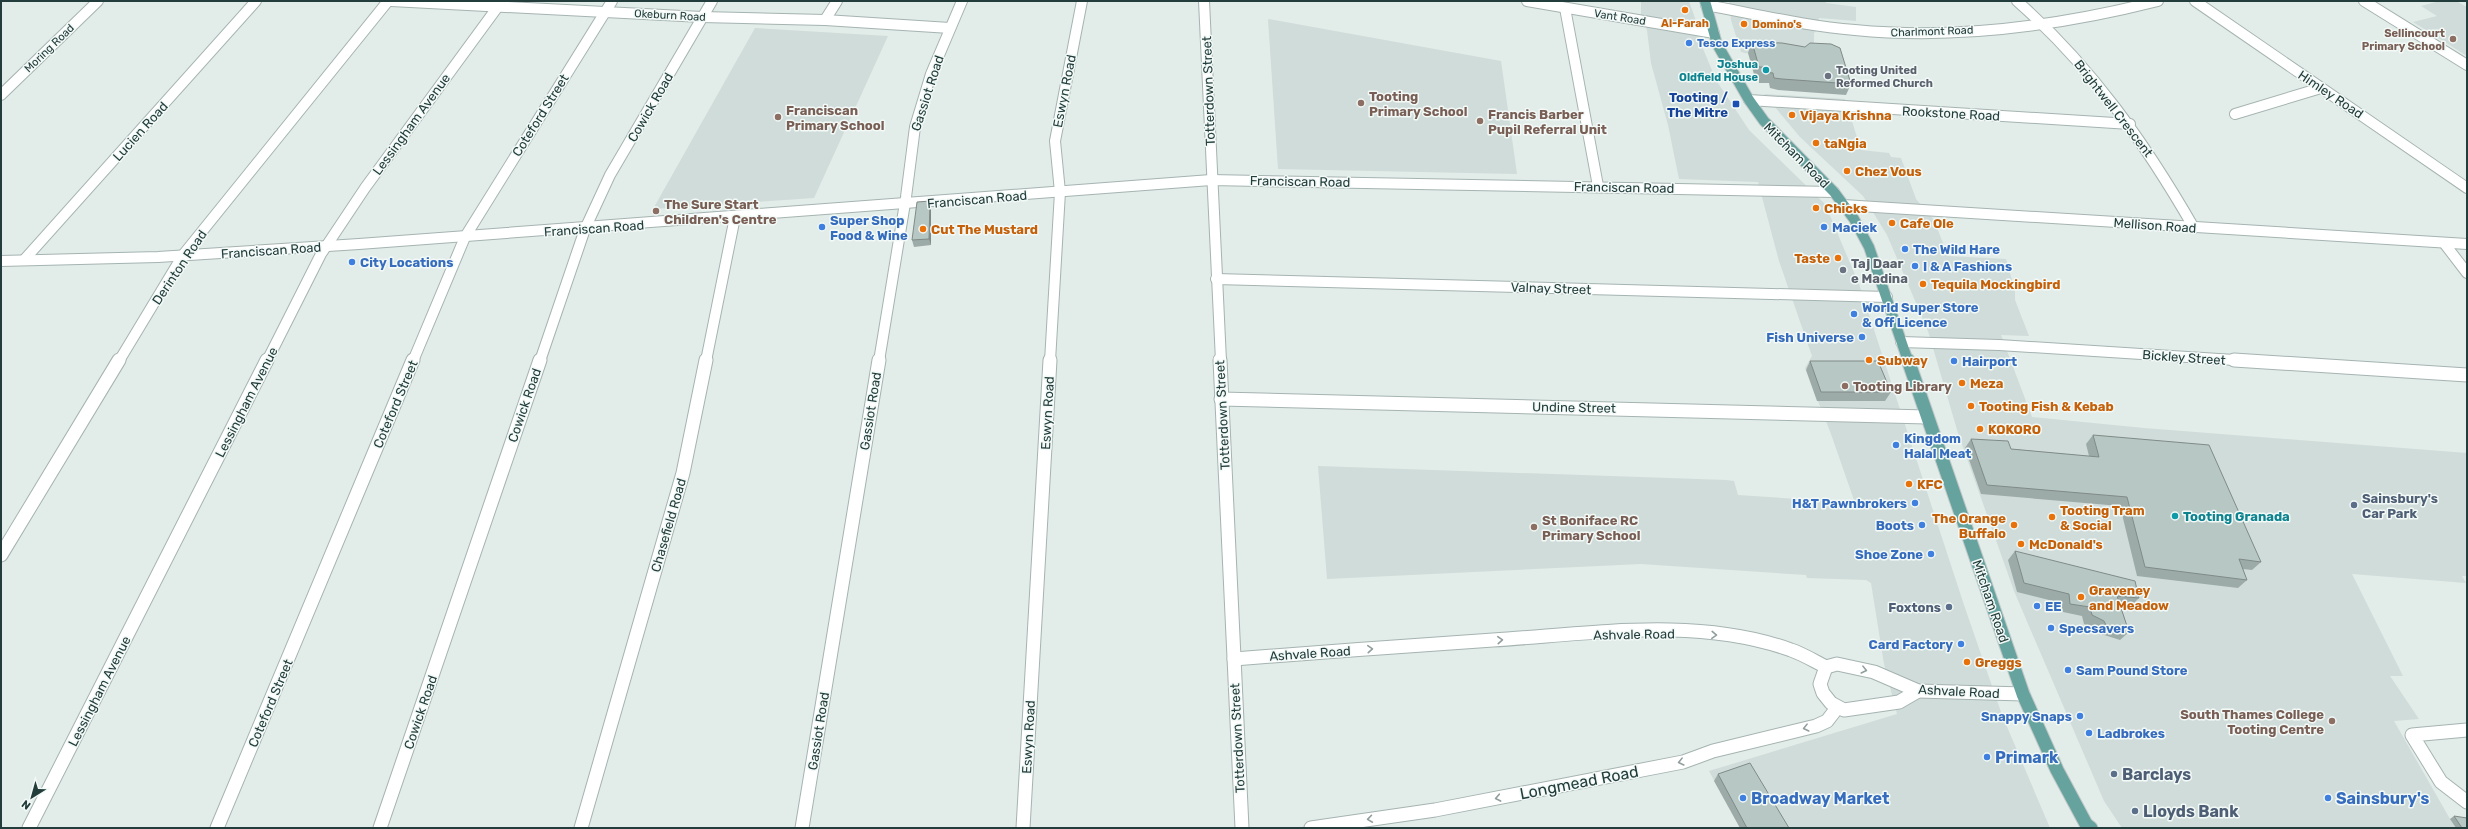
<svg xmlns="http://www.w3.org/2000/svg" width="2468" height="829" viewBox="0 0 2468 829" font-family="Rubik,sans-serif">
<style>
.built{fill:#d0dcd9}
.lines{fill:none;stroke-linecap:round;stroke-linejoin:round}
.minor-far1-casing{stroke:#a5b4b1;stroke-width:12}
.minor-casing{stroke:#a5b4b1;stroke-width:15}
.tertiary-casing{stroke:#a5b4b1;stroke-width:12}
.primary-far1-casing{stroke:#c1c9c8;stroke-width:12}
.primary-casing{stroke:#c1c9c8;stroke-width:15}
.minor-far1{stroke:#fff;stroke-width:10}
.minor{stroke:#fff;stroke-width:13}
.tertiary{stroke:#fff;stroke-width:10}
.primary-far1{stroke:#66a29e;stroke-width:10}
.primary{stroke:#66a29e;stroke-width:13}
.wall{fill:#9daba8}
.shaded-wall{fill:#808b88}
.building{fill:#b7c7c3;stroke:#808b88}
.oneway{stroke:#909e9d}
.food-dot{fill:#e8710a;stroke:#f2f9f7;stroke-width:1.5}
.education-dot{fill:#8d6e63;stroke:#f2f9f7;stroke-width:1.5}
.shop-dot{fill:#3f7fe0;stroke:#f2f9f7;stroke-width:1.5}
.culture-dot{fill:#0f9aa8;stroke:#f2f9f7;stroke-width:1.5}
.worship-dot{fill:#6b7280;stroke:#f2f9f7;stroke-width:1.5}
.transit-dot{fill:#1a4fb4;stroke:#f2f9f7;stroke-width:1.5}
.service-dot{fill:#5c6f8a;stroke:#f2f9f7;stroke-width:1.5}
.labels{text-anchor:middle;stroke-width:3;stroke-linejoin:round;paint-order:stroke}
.far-street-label{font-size:11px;fill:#223d3b;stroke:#f2f9f7}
.far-food-label{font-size:11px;font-weight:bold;fill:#c56008;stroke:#f2f9f7}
.far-education-label{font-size:11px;font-weight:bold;fill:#785e54;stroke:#f2f9f7;text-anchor:end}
.far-shop-label{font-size:11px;font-weight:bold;fill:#366cbe;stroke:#f2f9f7;text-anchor:start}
.far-culture-label{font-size:11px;font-weight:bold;fill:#0d838f;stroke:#f2f9f7;text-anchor:end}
.far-worship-label{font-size:11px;font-weight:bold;fill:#5b616d;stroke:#f2f9f7;text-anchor:start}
.street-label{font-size:13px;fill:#223d3b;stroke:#f2f9f7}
.education-label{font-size:13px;font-weight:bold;fill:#785e54;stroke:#f2f9f7;text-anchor:start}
.transit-label{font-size:13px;font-weight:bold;fill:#164399;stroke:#f2f9f7;text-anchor:end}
.food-label{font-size:13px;font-weight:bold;fill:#c56008;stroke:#f2f9f7;text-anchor:start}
.shop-label{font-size:13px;font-weight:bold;fill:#366cbe;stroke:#f2f9f7;text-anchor:start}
.worship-label{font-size:13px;font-weight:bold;fill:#5b616d;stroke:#f2f9f7;text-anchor:start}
.service-label{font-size:13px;font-weight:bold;fill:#4e5e75;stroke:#f2f9f7;text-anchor:start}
.culture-label{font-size:13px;font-weight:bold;fill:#0d838f;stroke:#f2f9f7;text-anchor:start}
.near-shop-label{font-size:16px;font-weight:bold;fill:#366cbe;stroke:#f2f9f7;text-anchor:start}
.near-service-label{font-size:16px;font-weight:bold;fill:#4e5e75;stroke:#f2f9f7;text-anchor:start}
.near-street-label{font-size:16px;fill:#223d3b;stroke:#f2f9f7}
</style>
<rect width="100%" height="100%" fill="#e2ece9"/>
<g class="built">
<path d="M1641,1H1689L1697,24L1699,39L1716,80L1749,130L1825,204L1859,284L1964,605L2002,715L2050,828H1740L1709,771L1897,714L1884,664L1871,583L1866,580L1807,578L1806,575L1641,564L1327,579L1318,466L1726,480L1734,481L1738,495L1855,503L1831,434L1805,368L1812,356L1779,261L1758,182L1679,179L1668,125L1651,63L1647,30L1641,15Z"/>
<path d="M1729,1H1825L1826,3L1856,7V21L1819,18L1817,30L1814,33V46H1780L1753,54L1745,53L1741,52L1731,20Z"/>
<path d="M2440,1H2456L2467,7V56L2413,22L2437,16L2421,6Z"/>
<path d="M1268,19L1501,61L1517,174L1278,169Z"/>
<path d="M755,28L888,36L814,198L653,209Z"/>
<path d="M1764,94L1845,99L1861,150L1889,153L1891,157L1901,158L1916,199L1934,220L1948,256L2006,259L2015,291V300L2029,336L2001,335L2032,417L2144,428L2467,453V576H2462L2466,583L2352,574L2403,676H2390L2419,719L2394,721L2450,819L2467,821V828H2122L2104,801L2014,591L1958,433L1928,331L1887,235L1863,196L1800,137Z"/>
</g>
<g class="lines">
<defs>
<g id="minor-far1">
<path d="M391,1L702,17L825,20L950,28"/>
<path d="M1204,1L1221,361"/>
<path d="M1527,1L1714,33"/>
<path d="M2017,1C2091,66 2145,143 2194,228"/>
<path d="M2195,1L2467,188"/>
<path d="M2364,1L2467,65"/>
<path d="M1706,5C1756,14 1805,26 1855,30C1957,40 2059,26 2158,1"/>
<path d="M1565,8L1598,186"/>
<path d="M825,20L837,1"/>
<path d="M1,95L98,1"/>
<path d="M1749,100L2130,124"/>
<path d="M2235,114L2321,88"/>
<path d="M1843,205L2467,244"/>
<path d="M2444,243L2467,273"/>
<path d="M24,260L256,1"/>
<path d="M1216,279L1887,297"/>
<path d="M1901,342L1999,345L2250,361"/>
<path d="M119,361L183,255L388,1"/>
<path d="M267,361L321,254L365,188L502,1"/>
<path d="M413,361L465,237L612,1"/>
<path d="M540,361L585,229L610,175L712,1"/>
<path d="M706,361L735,217"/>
<path d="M879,361L906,197L915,127L931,74L962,1"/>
<path d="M1050,361L1060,192L1055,141L1082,1"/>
</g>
<g id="minor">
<path d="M1220,360L1242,828"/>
<path d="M2234,360L2467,375"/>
<path d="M1221,399L1927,417"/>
<path d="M1,555L119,360"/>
<path d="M1234,659C1320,652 1407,646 1493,640C1590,634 1697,616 1791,650C1803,654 1814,661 1826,667L1837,664L1874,672L1918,691L2023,694"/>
<path d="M1826,667L1820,684L1823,693L1831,703L1844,710L1899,702L1918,691"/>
<path d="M2467,730L2412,735L2441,782L2467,802"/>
<path d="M29,828L267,360"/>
<path d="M217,828L413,360"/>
<path d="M380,828L540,360"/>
<path d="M581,828L683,473L706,360"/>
<path d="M802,828L879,360"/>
<path d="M1023,828L1050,360"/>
<path d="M1311,828L1435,810L1683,762L1713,751L1816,726L1827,721L1837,708"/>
</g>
<path id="tertiary" d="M1,261L158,257L359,244L1211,180L1834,192"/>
<path id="primary-far1" d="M1705,1L1717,44L1749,100L1764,121L1834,192L1854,219L1869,247L1908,361"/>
<path id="primary" d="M1908,360L2023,694L2057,770L2086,824L2091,828"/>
</defs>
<use href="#minor-far1" class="minor-far1-casing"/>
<use href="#minor" class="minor-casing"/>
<use href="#tertiary" class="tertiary-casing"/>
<use href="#primary-far1" class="primary-far1-casing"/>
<use href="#primary" class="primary-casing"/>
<use href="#minor-far1" class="minor-far1"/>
<use href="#minor" class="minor"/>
<use href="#tertiary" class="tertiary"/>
<use href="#primary-far1" class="primary-far1"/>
<use href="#primary" class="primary"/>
</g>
<g class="wall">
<path d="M1752,42L1851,84L1846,95L1778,90L1770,88L1769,83H1759V78H1755L1748,53Z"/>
<path d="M930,201L931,208V245L914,247L912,240Z"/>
<path d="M1810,361L1891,392L1885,401H1817L1806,370Z"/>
<path d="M2093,435L2261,562L2252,570L2243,569L2247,580L2238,588L2137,576L2120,506L1981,494L1965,448L1971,439L2011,449L2089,456L2086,444Z"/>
<path d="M2015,551L2139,598L2131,606L2120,605L2129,632L2120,640L2098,633L2096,629L2084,624L2082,616L2063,612L2061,603L2017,592L2008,560Z"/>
<path d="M1718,774L1789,828H1740L1714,781Z"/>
<path d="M2454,816L2467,828H2456L2450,819Z"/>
</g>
<path class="shaded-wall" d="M930,201L931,208V245L929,239Z"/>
<g class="building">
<path d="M1752,42L1782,43L1805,47L1810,43L1831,44L1840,48L1851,84L1782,79L1774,78L1773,73L1763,72V67H1759Z"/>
<path d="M930,201L929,239L912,240L917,202Z"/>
<path d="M1810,361H1878L1891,392H1821Z"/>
<path d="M2093,435L2209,445L2261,562L2239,559L2247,580L2145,567L2127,497L1987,485L1971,439L2008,441L2011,449L2099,457Z"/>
<path d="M2015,551L2135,581L2139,598L2117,596L2129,632L2106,625L2104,621L2092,615L2090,607L2070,604L2069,594L2024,583Z"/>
<path d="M1750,763L1789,828H1747L1718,774Z"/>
<path d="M2454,816L2467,818V828H2462Z"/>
</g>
<defs><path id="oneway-chevron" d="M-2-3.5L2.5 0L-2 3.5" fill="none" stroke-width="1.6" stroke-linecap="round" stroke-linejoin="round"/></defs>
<g class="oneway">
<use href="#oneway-chevron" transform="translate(1714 635) rotate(3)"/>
<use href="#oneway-chevron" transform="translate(1500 640) rotate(-4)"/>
<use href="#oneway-chevron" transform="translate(1370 649) rotate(-4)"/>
<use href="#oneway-chevron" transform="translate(1864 670) rotate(14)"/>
<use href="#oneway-chevron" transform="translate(1806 728) rotate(166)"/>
<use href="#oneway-chevron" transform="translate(1681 762) rotate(166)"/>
<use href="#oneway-chevron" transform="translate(1498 798) rotate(169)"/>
<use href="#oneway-chevron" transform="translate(1370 819) rotate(172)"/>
</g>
<g class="food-dot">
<circle cx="1685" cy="10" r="4"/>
<circle cx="1744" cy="24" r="4"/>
<circle cx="1792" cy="115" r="4"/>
<circle cx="1816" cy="143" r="4"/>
<circle cx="1847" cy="171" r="4"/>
<circle cx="1816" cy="208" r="4"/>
<circle cx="1892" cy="223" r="4"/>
<circle cx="923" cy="229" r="4"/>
<circle cx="1838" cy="258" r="4"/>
<circle cx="1923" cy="284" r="4"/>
<circle cx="1869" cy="360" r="4"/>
<circle cx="1962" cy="383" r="4"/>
<circle cx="1971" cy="406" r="4"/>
<circle cx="1980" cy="429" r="4"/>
<circle cx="1909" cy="484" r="4"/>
<circle cx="2052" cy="517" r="4"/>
<circle cx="2014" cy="525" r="4"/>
<circle cx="2021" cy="544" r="4"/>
<circle cx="2081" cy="597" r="4"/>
<circle cx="1967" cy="662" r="4"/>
</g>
<g class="education-dot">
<circle cx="2453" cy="39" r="4"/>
<circle cx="1361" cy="103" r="4"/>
<circle cx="778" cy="117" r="4"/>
<circle cx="1480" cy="121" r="4"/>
<circle cx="656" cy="211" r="4"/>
<circle cx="1845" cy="386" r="4"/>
<circle cx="1534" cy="527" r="4"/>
<circle cx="2332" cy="721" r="4"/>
</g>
<g class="shop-dot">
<circle cx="1689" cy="43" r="4"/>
<circle cx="822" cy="227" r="4"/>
<circle cx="1824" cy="227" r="4"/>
<circle cx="1905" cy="249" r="4"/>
<circle cx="352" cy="262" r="4"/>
<circle cx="1915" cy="266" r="4"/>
<circle cx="1854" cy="314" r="4"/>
<circle cx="1862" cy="337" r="4"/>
<circle cx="1954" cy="361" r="4"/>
<circle cx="1896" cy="445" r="4"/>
<circle cx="1915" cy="503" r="4"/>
<circle cx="1922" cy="525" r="4"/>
<circle cx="1931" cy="554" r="4"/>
<circle cx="2037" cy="606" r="4"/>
<circle cx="2051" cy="628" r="4"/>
<circle cx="1961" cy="644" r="4"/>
<circle cx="2068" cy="670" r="4"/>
<circle cx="2080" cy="716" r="4"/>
<circle cx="2089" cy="733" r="4"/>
<circle cx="1987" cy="757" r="4"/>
<circle cx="1743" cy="798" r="4"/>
<circle cx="2328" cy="798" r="4"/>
</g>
<g class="culture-dot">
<circle cx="1766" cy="70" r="4"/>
<circle cx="2175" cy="516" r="4"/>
</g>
<g class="worship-dot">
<circle cx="1828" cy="76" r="4"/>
<circle cx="1843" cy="270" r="4"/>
</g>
<rect class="transit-dot" x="1732" y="100" width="8" height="8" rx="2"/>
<g class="service-dot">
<circle cx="2354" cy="505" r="4"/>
<circle cx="1949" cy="607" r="4"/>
<circle cx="2114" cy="774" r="4"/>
<circle cx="2135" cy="811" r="4"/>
</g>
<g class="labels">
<g class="far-street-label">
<text transform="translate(670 15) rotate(3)" y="4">Okeburn Road</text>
<text transform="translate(1620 17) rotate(9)" y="4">Vant Road</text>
<text transform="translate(1932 31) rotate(-2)" y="4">Charlmont Road</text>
<text transform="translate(49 48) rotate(-44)" y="4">Moring Road</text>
</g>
<g class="far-food-label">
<text x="1685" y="27">Al-Farah</text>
<text x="1752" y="28" text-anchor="start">Domino's</text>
</g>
<g class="far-education-label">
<text x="2445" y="37">Sellincourt<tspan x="2445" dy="13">Primary School</tspan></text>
</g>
<g class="far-shop-label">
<text x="1697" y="47">Tesco Express</text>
</g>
<g class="far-culture-label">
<text x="1758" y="68">Joshua<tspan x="1758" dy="13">Oldfield House</tspan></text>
</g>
<g class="far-worship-label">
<text x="1836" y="74">Tooting United<tspan x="1836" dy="13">Reformed Church</tspan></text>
</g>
<g class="street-label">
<text transform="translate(1064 91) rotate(-79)" y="5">Eswyn Road</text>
<text transform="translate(1208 91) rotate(-92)" y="5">Totterdown Street</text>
<text transform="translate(927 93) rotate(-72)" y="5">Gassiot Road</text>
<text transform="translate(2331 94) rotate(34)" y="5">Himley Road</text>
<text transform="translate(650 107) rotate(-60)" y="5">Cowick Road</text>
<text transform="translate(2114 108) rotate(52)" y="5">Brightwell Crescent</text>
<text transform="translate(1951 113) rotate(3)" y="5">Rookstone Road</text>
<text transform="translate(540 115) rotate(-58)" y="5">Coteford Street</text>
<text transform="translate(411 124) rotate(-54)" y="5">Lessingham Avenue</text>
<text transform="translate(140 131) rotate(-48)" y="5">Lucien Road</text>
<text transform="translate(1797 155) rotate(45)" y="5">Mitcham Road</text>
<text transform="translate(1300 181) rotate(1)" y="5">Franciscan Road</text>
<text transform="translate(1624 187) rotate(1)" y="5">Franciscan Road</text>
<text transform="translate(977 199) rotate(-5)" y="5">Franciscan Road</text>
<text transform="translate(2155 225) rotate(4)" y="5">Mellison Road</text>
<text transform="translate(594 228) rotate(-4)" y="5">Franciscan Road</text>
<text transform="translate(271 250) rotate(-4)" y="5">Franciscan Road</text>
<text transform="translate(179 267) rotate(-56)" y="5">Derinton Road</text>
<text transform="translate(1551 288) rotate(2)" y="5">Valnay Street</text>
<text transform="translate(2184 357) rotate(4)" y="5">Bickley Street</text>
<text transform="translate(246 402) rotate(-63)" y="5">Lessingham Avenue</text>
<text transform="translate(395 404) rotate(-67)" y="5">Coteford Street</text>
<text transform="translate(524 405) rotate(-71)" y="5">Cowick Road</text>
<text transform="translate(1574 407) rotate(1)" y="5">Undine Street</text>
<text transform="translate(870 411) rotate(-81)" y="5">Gassiot Road</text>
<text transform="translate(1047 413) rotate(-87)" y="5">Eswyn Road</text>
<text transform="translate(1222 415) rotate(-93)" y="5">Totterdown Street</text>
<text transform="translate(668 525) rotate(-74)" y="5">Chasefield Road</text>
<text transform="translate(1991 601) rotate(71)" y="5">Mitcham Road</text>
<text transform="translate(1634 634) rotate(-1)" y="5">Ashvale Road</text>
<text transform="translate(1310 653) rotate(-4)" y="5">Ashvale Road</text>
<text transform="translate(99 691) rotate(-63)" y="5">Lessingham Avenue</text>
<text transform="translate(1959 691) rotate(3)" y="5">Ashvale Road</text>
<text transform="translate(270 703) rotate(-67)" y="5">Coteford Street</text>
<text transform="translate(420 712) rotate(-71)" y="5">Cowick Road</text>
<text transform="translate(818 731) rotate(-81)" y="5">Gassiot Road</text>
<text transform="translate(1028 737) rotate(-87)" y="5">Eswyn Road</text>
<text transform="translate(1237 738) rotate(-93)" y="5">Totterdown Street</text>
</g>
<g class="education-label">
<text x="1369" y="101">Tooting<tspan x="1369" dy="15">Primary School</tspan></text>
<text x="786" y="115">Franciscan<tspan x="786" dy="15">Primary School</tspan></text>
<text x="1488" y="119">Francis Barber<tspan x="1488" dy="15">Pupil Referral Unit</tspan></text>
<text x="664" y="209">The Sure Start<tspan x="664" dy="15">Children's Centre</tspan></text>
<text x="1853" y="391">Tooting Library</text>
<text x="1542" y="525">St Boniface RC<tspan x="1542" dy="15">Primary School</tspan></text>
<text x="2324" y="719" text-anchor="end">South Thames College<tspan x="2324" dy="15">Tooting Centre</tspan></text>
</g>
<g class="transit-label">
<text x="1728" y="102">Tooting /<tspan x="1728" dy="15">The Mitre</tspan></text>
</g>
<g class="food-label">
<text x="1800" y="120">Vijaya Krishna</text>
<text x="1824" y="148">taNgia</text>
<text x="1855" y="176">Chez Vous</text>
<text x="1824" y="213">Chicks</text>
<text x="1900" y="228">Cafe Ole</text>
<text x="931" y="234">Cut The Mustard</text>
<text x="1830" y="263" text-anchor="end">Taste</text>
<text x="1931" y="289">Tequila Mockingbird</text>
<text x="1877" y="365">Subway</text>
<text x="1970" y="388">Meza</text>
<text x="1979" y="411">Tooting Fish &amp; Kebab</text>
<text x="1988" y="434">KOKORO</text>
<text x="1917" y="489">KFC</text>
<text x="2060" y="515">Tooting Tram<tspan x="2060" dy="15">&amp; Social</tspan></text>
<text x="2006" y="523" text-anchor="end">The Orange<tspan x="2006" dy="15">Buffalo</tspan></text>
<text x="2029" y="549">McDonald's</text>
<text x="2089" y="595">Graveney<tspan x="2089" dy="15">and Meadow</tspan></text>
<text x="1975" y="667">Greggs</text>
</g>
<g class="shop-label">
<text x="830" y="225">Super Shop<tspan x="830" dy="15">Food &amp; Wine</tspan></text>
<text x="1832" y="232">Maciek</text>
<text x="1913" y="254">The Wild Hare</text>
<text x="360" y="267">City Locations</text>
<text x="1923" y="271">I &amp; A Fashions</text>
<text x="1862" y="312">World Super Store<tspan x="1862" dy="15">&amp; Off Licence</tspan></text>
<text x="1854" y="342" text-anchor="end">Fish Universe</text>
<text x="1962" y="366">Hairport</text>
<text x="1904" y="443">Kingdom<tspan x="1904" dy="15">Halal Meat</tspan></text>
<text x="1907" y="508" text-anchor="end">H&amp;T Pawnbrokers</text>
<text x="1914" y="530" text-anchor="end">Boots</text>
<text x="1923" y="559" text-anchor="end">Shoe Zone</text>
<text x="2045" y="611">EE</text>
<text x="2059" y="633">Specsavers</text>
<text x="1953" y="649" text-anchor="end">Card Factory</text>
<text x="2076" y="675">Sam Pound Store</text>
<text x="2072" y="721" text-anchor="end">Snappy Snaps</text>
<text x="2097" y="738">Ladbrokes</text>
</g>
<g class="worship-label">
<text x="1851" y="268">Taj Daar<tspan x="1851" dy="15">e Madina</tspan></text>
</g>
<g class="service-label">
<text x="2362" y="503">Sainsbury's<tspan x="2362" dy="15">Car Park</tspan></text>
<text x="1941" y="612" text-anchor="end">Foxtons</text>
</g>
<g class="culture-label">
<text x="2183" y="521">Tooting Granada</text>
</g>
<g class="near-shop-label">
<text x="1995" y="763">Primark</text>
<text x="1751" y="804">Broadway Market</text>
<text x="2336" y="804">Sainsbury's</text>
</g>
<g class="near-service-label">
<text x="2122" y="780">Barclays</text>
<text x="2143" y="817">Lloyds Bank</text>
</g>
<g class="near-street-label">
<text transform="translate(1579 782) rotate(-11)" y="6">Longmead Road</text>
</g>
</g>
<rect width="2468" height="829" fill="none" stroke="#223d3b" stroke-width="4"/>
<g transform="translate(32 797) rotate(217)" stroke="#f2f9f7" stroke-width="3" paint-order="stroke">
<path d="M0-3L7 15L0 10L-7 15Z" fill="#223d3b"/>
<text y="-6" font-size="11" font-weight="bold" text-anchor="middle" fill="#223d3b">N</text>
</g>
</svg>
